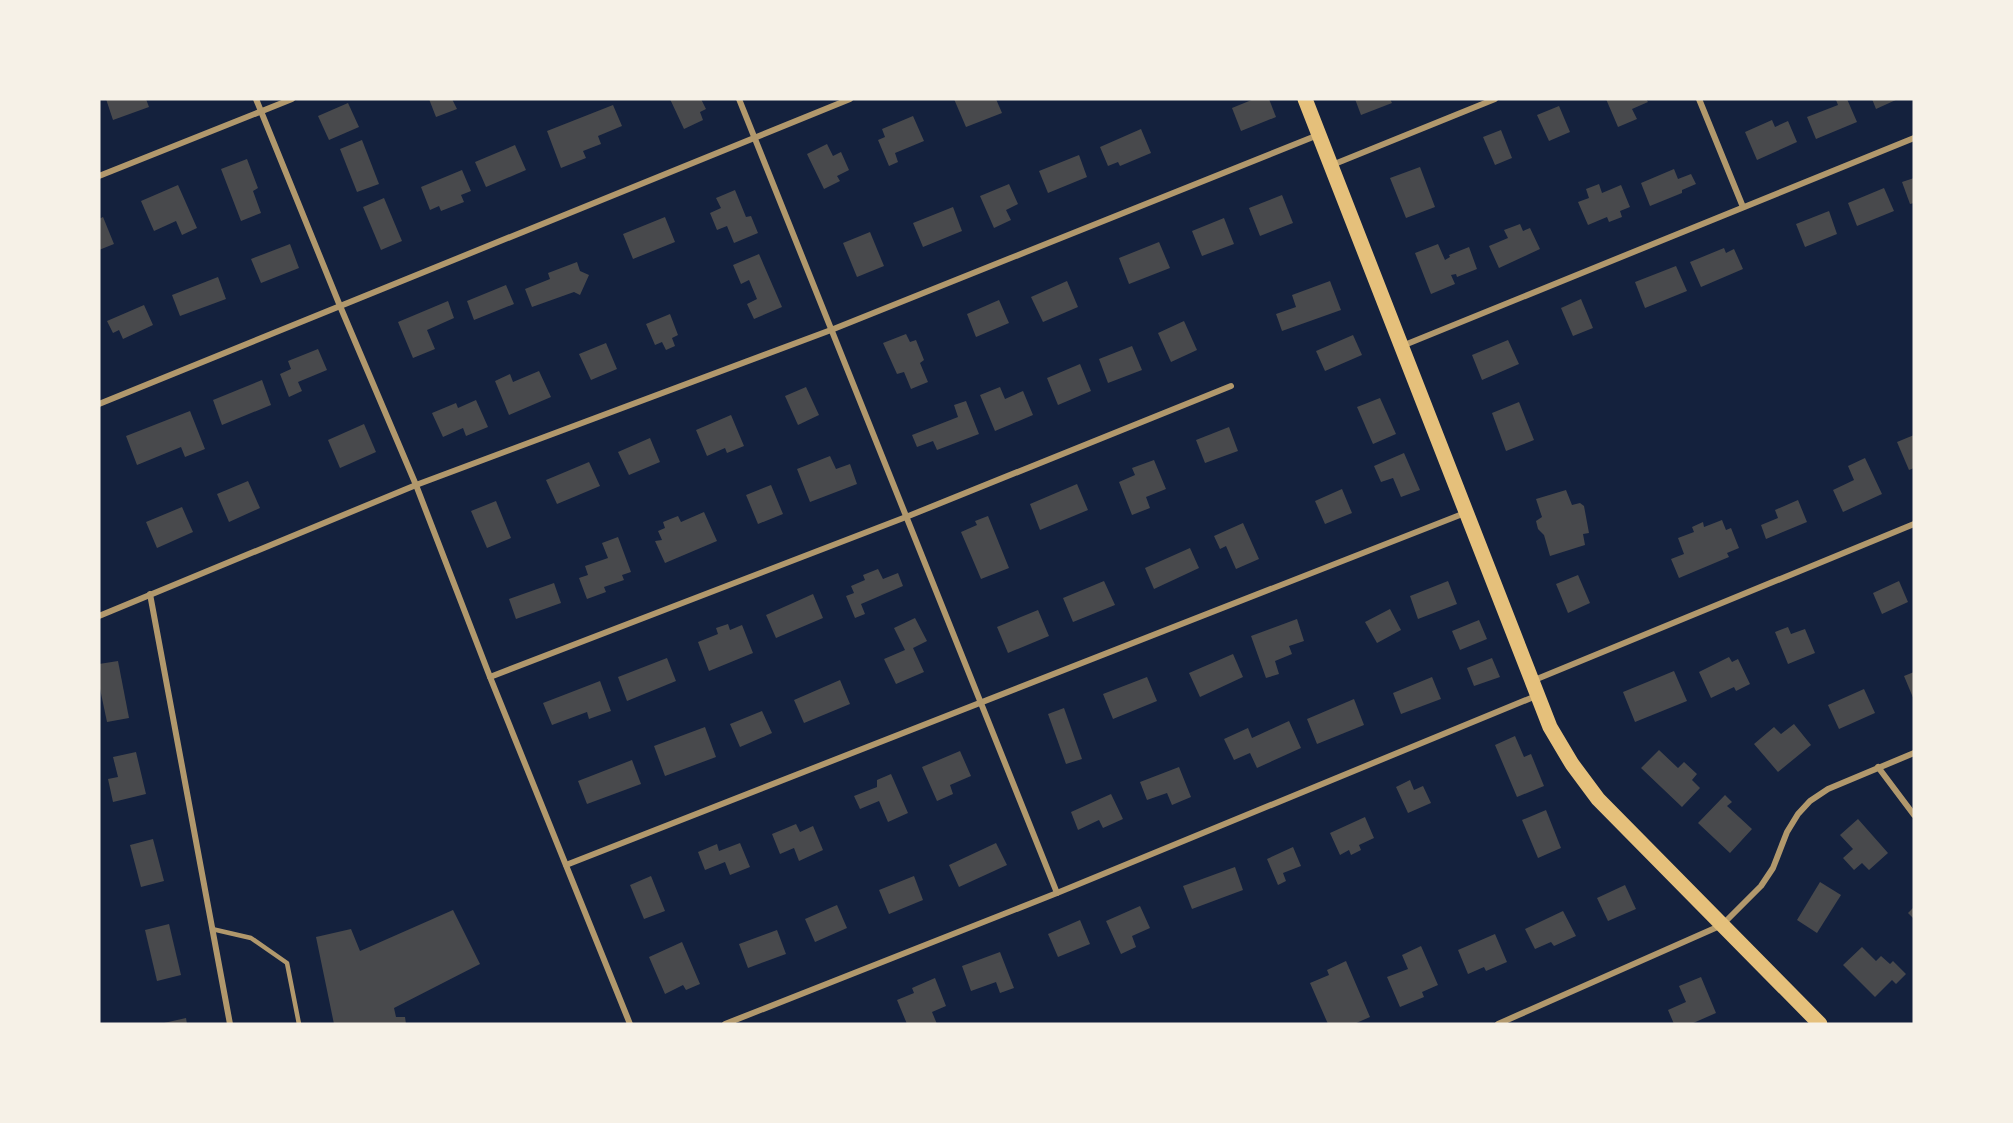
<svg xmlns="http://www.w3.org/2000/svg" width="2013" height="1123" viewBox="0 0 2013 1123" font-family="Inter,sans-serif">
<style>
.building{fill:#48494c}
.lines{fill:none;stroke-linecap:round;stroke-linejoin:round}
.service{stroke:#b1986c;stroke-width:4.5}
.minor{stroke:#b1986c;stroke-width:6}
.primary{stroke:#e5c07b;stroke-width:15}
</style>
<rect width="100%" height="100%" fill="#14213d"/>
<g class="building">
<path d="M106,99H146L149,107L113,120Z"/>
<path d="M429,99H452L457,109L436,117Z"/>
<path d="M670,99H701L706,109L700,112L703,120L684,129Z"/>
<path d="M954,99H996L1002,113L966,127Z"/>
<path d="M1254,99H1269L1276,117L1241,131L1232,108Z"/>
<path d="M1355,99H1390L1392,103L1361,115Z"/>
<path d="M1606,99H1646L1648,102L1632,109L1637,119L1618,127Z"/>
<path d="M1847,99L1857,122L1816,139L1807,117L1838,105L1836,100Z"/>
<path d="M1872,99H1898L1876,109Z"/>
<path d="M348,103L359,127L329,140L318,116Z"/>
<path d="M613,105L622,126L598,136L601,144L583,151L586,158L561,168L547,131Z"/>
<path d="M1559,106L1570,132L1549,141L1537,115Z"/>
<path d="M913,116L924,141L895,153L898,162L889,166L878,140L885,137L882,129Z"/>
<path d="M1772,120L1775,127L1788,121L1797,142L1757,160L1745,132Z"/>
<path d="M1141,129L1151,153L1120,166L1118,162L1108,166L1100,147Z"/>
<path d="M1501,130L1512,158L1495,165L1483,137Z"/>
<path d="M362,140L379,184L357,192L340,149Z"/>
<path d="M827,144L833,156L841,152L849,170L837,176L840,181L824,189L807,154Z"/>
<path d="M515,145L526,170L486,187L475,162Z"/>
<path d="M1079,155L1087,177L1048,193L1039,171Z"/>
<path d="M247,159L258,188L253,191L261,213L241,221L221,169Z"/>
<path d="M1420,167L1435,207L1406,218L1390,178Z"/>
<path d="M1674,169L1678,179L1691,174L1696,184L1682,190V193L1650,206L1641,183Z"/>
<path d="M462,170L471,191L461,195L464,202L441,211L439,206L430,210L421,187Z"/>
<path d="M1914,178V203L1910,204L1902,182Z"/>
<path d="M1009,184L1018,204L1006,210L1011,220L994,228L980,196Z"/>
<path d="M1599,184L1602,193L1621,185L1630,207L1620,211L1622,217L1609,222L1607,217L1588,225L1578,202L1589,198L1586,189Z"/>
<path d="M178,185L197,228L182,235L176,221L154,231L141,201Z"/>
<path d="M1884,188L1894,211L1857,226L1848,203Z"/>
<path d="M735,190L746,217L751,216L758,233L734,243L727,226L717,230L710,213L721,208L716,198Z"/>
<path d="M1282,195L1293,223L1260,236L1249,208Z"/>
<path d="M384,198L402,241L381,250L363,207Z"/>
<path d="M953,207L962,231L923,247L913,223Z"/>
<path d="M1829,211L1837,234L1805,247L1796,224Z"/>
<path d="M103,217L114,244L99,250V219Z"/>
<path d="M665,217L675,242L633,259L623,234Z"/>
<path d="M1224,218L1234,244L1202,256L1192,231Z"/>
<path d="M1520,224L1523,231L1530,228L1540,249L1499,268L1489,246L1508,238L1504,230Z"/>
<path d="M870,232L884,266L857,277L843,243Z"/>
<path d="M1159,242L1170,268L1129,284L1119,258Z"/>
<path d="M290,244L299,268L261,283L251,259Z"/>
<path d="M1438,244L1445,260L1450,257L1449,255L1469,247L1477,269L1457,277L1456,274L1451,275L1455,284L1431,294L1415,253Z"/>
<path d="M1724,248L1726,253L1734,249L1743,269L1701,287L1690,262Z"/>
<path d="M759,254L782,307L754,319L747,304L757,299L749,280L741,284L733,265Z"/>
<path d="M577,262L580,271L589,275L580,295L574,292L532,307L525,289L550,279L548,273Z"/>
<path d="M1676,266L1687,291L1645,308L1635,282Z"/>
<path d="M218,277L226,299L180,316L172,295Z"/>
<path d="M1067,281L1078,307L1043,322L1031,297Z"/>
<path d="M1330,281L1341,310L1282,331L1276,314L1296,307L1292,295Z"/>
<path d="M506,285L514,304L474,320L467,301Z"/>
<path d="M1581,299L1593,328L1573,336L1561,308Z"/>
<path d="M999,300L1009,323L976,337L967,314Z"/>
<path d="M448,301L454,318L427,330L435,349L413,358L398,322Z"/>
<path d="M144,305L153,325L123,339L119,330L113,333L107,321Z"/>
<path d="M670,314L678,335L672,338L675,346L666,350L662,342L655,345L646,324Z"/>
<path d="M1184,321L1197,350L1171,362L1158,333Z"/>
<path d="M906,334L910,342L916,340L924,360L920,363L928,382L911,389L904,372L897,374L883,343Z"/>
<path d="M1353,335L1362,355L1325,371L1316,351Z"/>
<path d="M1508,340L1519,364L1482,380L1472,355Z"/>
<path d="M606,343L617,369L591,380L579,354Z"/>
<path d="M1132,346L1142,370L1108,383L1099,359Z"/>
<path d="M318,349L327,370L298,382L302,391L289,397L280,374L291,369L288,361Z"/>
<path d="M1080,364L1091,391L1058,405L1047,378Z"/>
<path d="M539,371L551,397L509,415L495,381L510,374L513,382Z"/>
<path d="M262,380L271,405L222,425L213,400Z"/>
<path d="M806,387L819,415L798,425L785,396Z"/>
<path d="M1000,387L1005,399L1023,391L1033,415L995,431L980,395Z"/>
<path d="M1380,398L1396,434L1373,444L1357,407Z"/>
<path d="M476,400L488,427L466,436L463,428L443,437L432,413L456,403L458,408Z"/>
<path d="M966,401L979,434L937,450L933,441L917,447L912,435L958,417L954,405Z"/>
<path d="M1519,402L1534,440L1506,451L1492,413Z"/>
<path d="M190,411L205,449L185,457L181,447L137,465L126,436Z"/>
<path d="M731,415L744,446L727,453L725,448L707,456L696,430Z"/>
<path d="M364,424L376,452L340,468L328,440Z"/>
<path d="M1229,427L1238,451L1205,463L1196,440Z"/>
<path d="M1914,435V468L1909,470L1897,442Z"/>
<path d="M650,438L660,462L629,475L618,452Z"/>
<path d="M1404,453L1420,490L1401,497L1393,478L1381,482L1374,466Z"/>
<path d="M830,456L836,469L850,464L857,484L810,502L797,469Z"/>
<path d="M1865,458L1882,494L1843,512L1833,490L1854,480L1848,466Z"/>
<path d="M1154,460L1166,489L1146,497L1150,508L1132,515L1119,482L1135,475L1132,468Z"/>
<path d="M589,462L600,486L557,504L546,480Z"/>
<path d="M248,481L260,508L229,522L217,494Z"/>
<path d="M1077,484L1088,510L1040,530L1030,504Z"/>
<path d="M771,485L783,514L758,524L746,495Z"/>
<path d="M1342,489L1352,513L1325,524L1315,501Z"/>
<path d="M1566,490L1572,505L1580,503L1584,506L1589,533L1583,534L1585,545L1550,556L1544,535L1538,529L1536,521L1542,517L1536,499Z"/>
<path d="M1798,500L1807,522L1766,539L1761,525L1778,518L1775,510Z"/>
<path d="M496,501L511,538L487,548L471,511Z"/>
<path d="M182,507L193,532L157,548L146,522Z"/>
<path d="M704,512L717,541L665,563L655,541L662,540L658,531L665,528L663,522L678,516L681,522Z"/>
<path d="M988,516L1009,568L981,579L961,532L977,525L975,521Z"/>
<path d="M1722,520L1726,530L1731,528L1739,548L1727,553L1729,557L1679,578L1671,559L1684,554L1678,538L1694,532L1692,527L1703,522L1704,527Z"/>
<path d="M1243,523L1259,559L1236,569L1226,546L1220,549L1214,536Z"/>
<path d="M618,537L631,572L622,575L624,580L604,587L606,592L587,599L579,578L588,575L585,566L608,558L602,543Z"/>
<path d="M1190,548L1199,568L1154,589L1145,568Z"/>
<path d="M878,569L883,579L898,573L903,586L861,604L865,614L855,618L846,596L854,593L851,586L865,580L863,575Z"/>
<path d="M1578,575L1590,603L1568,613L1556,584Z"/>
<path d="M1104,581L1115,605L1073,622L1063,598Z"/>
<path d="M1448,581L1457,604L1418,619L1410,596Z"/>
<path d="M1899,581L1908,602L1882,614L1873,593Z"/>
<path d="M554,583L561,603L516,619L509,599Z"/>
<path d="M813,594L823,618L776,638L766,615Z"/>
<path d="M1390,609L1401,630L1377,643L1365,622Z"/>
<path d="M1038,610L1049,636L1008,653L997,627Z"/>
<path d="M915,618L927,641L913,648L924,672L896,684L884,659L905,650L894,628Z"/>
<path d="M1297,619L1304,641L1289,646L1292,654L1275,661L1279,674L1266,678L1251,636Z"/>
<path d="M1479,620L1487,639L1460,650L1452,631Z"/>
<path d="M728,624L730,630L742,625L753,653L709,671L698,642L718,634L716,628Z"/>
<path d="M1788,627L1791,634L1805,629L1815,653L1788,664L1775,632Z"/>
<path d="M1233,654L1243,677L1200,697L1189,673Z"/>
<path d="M1729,657L1732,662L1738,659L1750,684L1736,691L1734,687L1711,698L1699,672Z"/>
<path d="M667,658L676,681L627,701L618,677Z"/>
<path d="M1492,658L1500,677L1474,686L1467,668Z"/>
<path d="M118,661L129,718L107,722L99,684V664Z"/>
<path d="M1674,671L1687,701L1635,722L1623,692Z"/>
<path d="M1914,672V700L1904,676Z"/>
<path d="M1147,677L1157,701L1113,719L1103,694Z"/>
<path d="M1432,677L1441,699L1401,714L1393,693Z"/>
<path d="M840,680L850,704L804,723L794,700Z"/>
<path d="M600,681L611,711L589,719L587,712L552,725L543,703Z"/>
<path d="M1864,689L1875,713L1839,729L1828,705Z"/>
<path d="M1354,699L1364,725L1317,744L1307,719Z"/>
<path d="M1064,708L1082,759L1066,764L1048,714Z"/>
<path d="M762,711L772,733L740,747L730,724Z"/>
<path d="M1289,721L1301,748L1257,768L1250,753L1234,760L1224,739L1248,728L1252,738Z"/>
<path d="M1794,724L1811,745L1778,772L1754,744L1774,727L1781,734Z"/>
<path d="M705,727L716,757L665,776L654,746Z"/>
<path d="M1515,736L1524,757L1531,754L1544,786L1517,797L1495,745Z"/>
<path d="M1659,750L1678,768L1684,762L1697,774L1692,780L1700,788L1682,807L1641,768Z"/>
<path d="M960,751L971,776L950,785L953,794L937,801L922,767Z"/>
<path d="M136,752L146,794L113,802L108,779L118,777L113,757Z"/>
<path d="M632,760L641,784L587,804L578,781Z"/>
<path d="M1179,767L1191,797L1172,805L1167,793L1147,800L1140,782Z"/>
<path d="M891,774L908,813L888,822L879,801L860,809L854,796L877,787V780Z"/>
<path d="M1410,780L1414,790L1423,786L1431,803L1408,813L1396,787Z"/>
<path d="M1111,794L1123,819L1103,828L1099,820L1078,830L1071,812Z"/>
<path d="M1725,795L1732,802L1727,806L1752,829L1730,853L1698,823Z"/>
<path d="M1546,810L1561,848L1538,858L1522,820Z"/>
<path d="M1365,817L1374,838L1359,845L1361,850L1351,855L1349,850L1340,855L1330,833Z"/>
<path d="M1858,819L1888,853L1869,870L1862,863L1854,870L1843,858L1853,849L1840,835Z"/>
<path d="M796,824L800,832L813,826L823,850L799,861L794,848L780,854L772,834Z"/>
<path d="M153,839L164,881L141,887L130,845Z"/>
<path d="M740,843L750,867L730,875L725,862L705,870L698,852L717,844L719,851Z"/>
<path d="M996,843L1007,865L959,887L949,865Z"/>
<path d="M1293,847L1301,866L1283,873L1286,881L1278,885L1267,859Z"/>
<path d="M1235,867L1243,890L1192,909L1183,886Z"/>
<path d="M651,876L665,911L644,919L630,885Z"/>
<path d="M914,876L923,900L889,914L879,890Z"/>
<path d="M1820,882L1841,895L1817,933L1797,920Z"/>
<path d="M1625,885L1636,909L1608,921L1597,898Z"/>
<path d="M837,905L847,928L815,942L805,919Z"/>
<path d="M1140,906L1150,928L1132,936L1136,947L1121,954L1106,921Z"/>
<path d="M1914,907V919L1908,913Z"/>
<path d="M453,910L480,964L394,1008L396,1017H405L406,1024H334L316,937L351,929L360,951Z"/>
<path d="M1563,911L1576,936L1554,946L1551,942L1535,949L1525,929Z"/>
<path d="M1080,920L1090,944L1058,957L1048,934Z"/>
<path d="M169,924L181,975L157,981L145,930Z"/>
<path d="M777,930L786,954L748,968L739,944Z"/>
<path d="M1495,934L1507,962L1486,971L1484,967L1468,974L1458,950Z"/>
<path d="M682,942L700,984L686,990L683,985L665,994L649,957Z"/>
<path d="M1421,946L1438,985L1422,992L1424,997L1400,1007L1387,977L1408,969L1402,955Z"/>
<path d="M1862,947L1876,961L1881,956L1890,964L1893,961L1906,974L1896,984L1892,980L1875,997L1843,965Z"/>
<path d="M1000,952L1014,988L1000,993L996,982L971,991L962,966Z"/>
<path d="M1346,961L1370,1017L1354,1024H1328L1310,983L1329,975L1327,970Z"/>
<path d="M1701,977L1716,1013L1691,1024H1674L1668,1010L1686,1002L1679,986Z"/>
<path d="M935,978L946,1006L932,1012L937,1024H907L897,1000L914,993L912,988Z"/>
<path d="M186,1018L187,1024H164V1023Z"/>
</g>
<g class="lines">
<path class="service" d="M212,929L251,938L287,963L299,1024"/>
<g class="minor">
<path d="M256,99L340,306L416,485L490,677L630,1024"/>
<path d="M739,99L1057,893"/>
<path d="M1699,99L1743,207"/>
<path d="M1332,165L1495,99"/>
<path d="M99,176L292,99"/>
<path d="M1402,346L1914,138"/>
<path d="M99,404L850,99"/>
<path d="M150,594L230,1024"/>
<path d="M99,616L416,485L831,330L1318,135"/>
<path d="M490,677L906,517L1231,386"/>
<path d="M1532,681L1914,524"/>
<path d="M1878,767L1914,815"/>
<path d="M566,865L1465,513"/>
<path d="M725,1024L1057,893L1536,696"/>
<path d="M1498,1024L1722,925L1761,886L1773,868L1787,832L1798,814L1810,801L1828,789L1914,753"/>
</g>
<path class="primary" d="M1305,99L1550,727L1572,764L1598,799L1820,1024"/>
</g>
<rect width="2013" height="1123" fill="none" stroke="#f6f1e7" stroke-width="201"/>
</svg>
